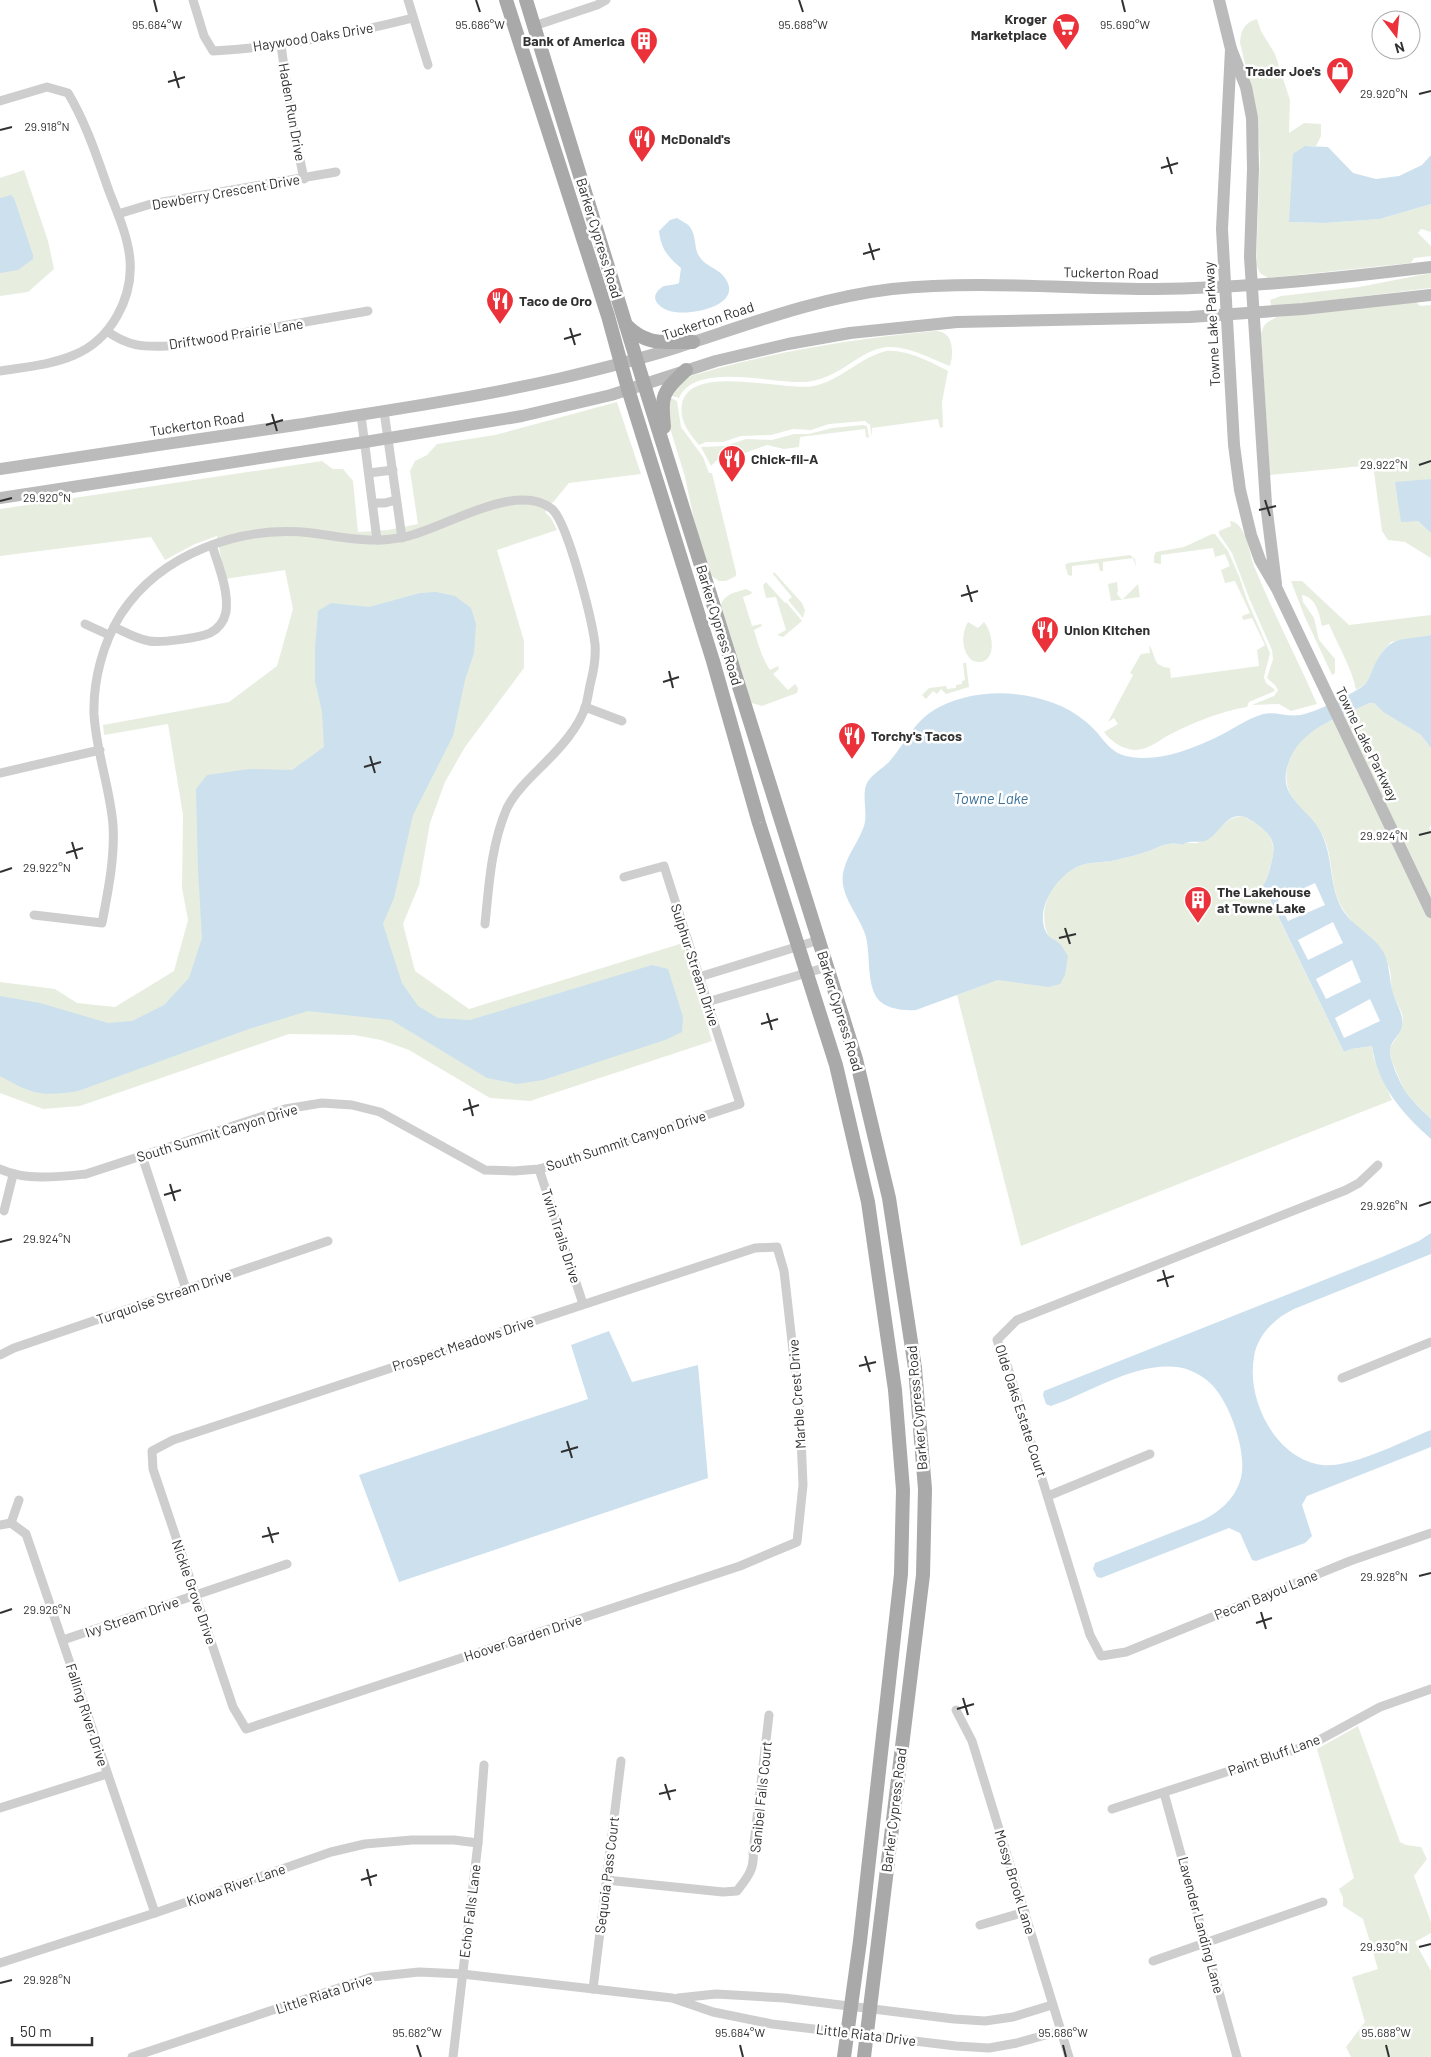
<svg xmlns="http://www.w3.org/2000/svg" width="1431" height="2057" viewBox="0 0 1431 2057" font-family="Barlow,sans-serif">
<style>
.green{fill:#e7eee0}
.water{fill:#cce0ee}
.pier{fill:#fff}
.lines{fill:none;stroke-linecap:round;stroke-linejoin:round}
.street{stroke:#cecece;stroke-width:9}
.secondary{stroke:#bbb;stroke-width:12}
.primary{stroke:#a9a9a9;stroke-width:14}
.ticks{fill:none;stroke:#313131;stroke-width:2}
.labels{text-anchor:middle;stroke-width:5;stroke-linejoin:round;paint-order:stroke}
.poi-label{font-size:14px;font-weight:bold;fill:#313131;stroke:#fff;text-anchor:start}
.street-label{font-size:14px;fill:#313131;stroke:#fff}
.water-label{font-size:15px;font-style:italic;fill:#3c7197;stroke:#fff}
.ticks-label{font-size:12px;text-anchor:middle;fill:#313131;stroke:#fff;stroke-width:5;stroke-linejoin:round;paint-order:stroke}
</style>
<rect width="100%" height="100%" fill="#fff"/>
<g class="green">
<path d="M1257,19L1261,31L1275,54L1290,100L1289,133L1304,123L1321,124V136L1316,146H1305L1289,222L1325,223L1380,219L1431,204V232L1421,229L1418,233L1431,246V256L1414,258L1411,263L1268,278L1260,273L1256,265L1260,156L1256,109L1240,43C1241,30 1244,23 1257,19Z"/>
<path d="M24,170L48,241L54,269L28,292L0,296V178Z"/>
<path d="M1431,273V288L1281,306L1271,305L1270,300L1281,296L1359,287Z"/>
<path d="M1416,302L1420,306L1431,305V479L1395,483L1418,521L1431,533V558L1405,542L1388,540L1382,531L1373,465L1270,475L1261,335C1263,324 1267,322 1277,317Z"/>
<path d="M934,331C954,330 954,352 950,366C932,359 908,346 888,347C858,349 839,382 801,382C770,383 695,362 679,398L669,395L683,380L691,376C770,352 852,339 934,331Z"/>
<path d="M886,351C906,349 931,362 948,371L942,402L943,427L940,428L938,419L872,428V437L870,425L865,421L829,424L811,430L793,429L771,435L741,436L723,442H706L699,445C689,433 679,421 682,404C689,362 786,392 814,386C841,380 859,358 886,351Z"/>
<path d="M669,397L677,401L681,427L703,457L709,473H712L736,572V576L726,581H719L710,575L697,534L685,477L667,418Z"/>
<path d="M617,402L641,474L569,483L545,512L551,518L557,530L497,550L524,641V668L465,747L445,782L430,823L419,885L403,924L415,971L469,1009L683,943L712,1041L530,1101L490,1098L409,1050L381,1040L354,1035L289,1034L80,1106L43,1109L0,1093V982L55,989L77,1003L115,1007L174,971L188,920L182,888L183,815L168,724L104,735L103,725L229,702L277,666L293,609L285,570L225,579L217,536L195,544L165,560L151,537L0,556V509L322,461L333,469H343L353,481L358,532L388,530L418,524L410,471L415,461L427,455L437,444L495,435Z"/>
<path d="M863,425L867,426L869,438L866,437L865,429L800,437L799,447L784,449L767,445L745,453L718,459L711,466L701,447L725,446L746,439L772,440L794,434H809L832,428Z"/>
<path d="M1230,521C1246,522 1249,553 1254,566C1273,613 1297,658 1317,704L1291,711L1279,704L1252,705L1274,696L1278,690L1275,685L1267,678L1273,659L1272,650L1250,600L1232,553L1219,534V531L1231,526Z"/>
<path d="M1212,534H1215L1228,551L1239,576L1247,600L1270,653L1264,677L1266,683L1274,689L1275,691L1249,702L1247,707C1222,711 1194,722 1171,734C1159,740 1150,749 1136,750C1124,750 1111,742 1104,732L1118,724L1114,718L1108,722L1133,675L1130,673L1141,654L1150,653L1149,645C1157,656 1151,666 1170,668L1171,678L1259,666L1257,650L1265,645L1252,618L1243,620L1242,616L1250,613L1235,581L1225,583L1221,570L1230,566L1225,554L1215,557L1213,548L1161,555V564L1154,563V556L1156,552L1184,547Z"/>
<path d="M1130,555L1135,559L1136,567L1133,558L1103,562V571H1100L1098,563L1072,566V576L1068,575L1065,565L1068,563Z"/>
<path d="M774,572L802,603L805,610L803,618L788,600L792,597L773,574Z"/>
<path d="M1291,581H1302L1349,625L1431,615V635L1391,642L1382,652L1368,680L1364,685L1356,690C1352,668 1338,646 1329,624L1322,626C1319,614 1317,598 1302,595L1303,602L1314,618L1319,640L1335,659V673L1332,675L1304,615Z"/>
<path d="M766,582L785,603L786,602L802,621L783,637L777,635L786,630L776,597L766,598L763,585Z"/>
<path d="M1117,582L1118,591L1117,594L1122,600L1138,584L1140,597L1111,601L1108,584Z"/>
<path d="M746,589L752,592L751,594L743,597L752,626L761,624L762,626L754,630C758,644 762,658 770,670L778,666L779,669L773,674L788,690L795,684L798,688L797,693L762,706L752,703L747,697L720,608C723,594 734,593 746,589Z"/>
<path d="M968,622L978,628L984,622C995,635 997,668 973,661C961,652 961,633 968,622Z"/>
<path d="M963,663H966L969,687L946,694L941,689L937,694L933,691L926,699L922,695L929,688L946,686L947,689L956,688V685L962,684V681L965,680Z"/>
<path d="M1369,703H1374L1383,712L1421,735L1431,748V825L1429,828L1431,832V1119L1405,1093L1392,1061L1389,1049C1396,1038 1405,1028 1402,1014C1400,1007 1395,1001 1393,994C1390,985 1392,975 1389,967C1379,943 1350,926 1339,902C1330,881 1333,856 1323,836C1314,818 1296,808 1289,791C1285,781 1286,771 1289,761C1291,756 1293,749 1297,744C1313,726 1347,714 1369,703Z"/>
<path d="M1242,816C1266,827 1280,839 1270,867C1268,874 1268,880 1263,886L1344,1052L1351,1049L1372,1046L1374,1059L1392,1100L1021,1246L957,995L998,980L1014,981L1050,939C1034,911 1053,875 1082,865C1094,861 1108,863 1120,859C1129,857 1140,854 1149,851C1162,846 1168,841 1181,845C1187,841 1191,844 1197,843C1213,838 1222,818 1242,816Z"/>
<path d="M1358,1726L1400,1842L1406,1845L1421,1847L1427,1859L1414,1876L1431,1922V1933L1415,1942L1431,1971V2057H1351L1346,2047L1365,2022L1352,1977L1378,1969L1363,1919L1343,1906V1898L1339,1889L1354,1878L1317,1749Z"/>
</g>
<g class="water">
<path d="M1305,146L1328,147L1353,173L1376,179L1399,176L1422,165L1431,155V204L1380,219L1325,223L1289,222L1293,154Z"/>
<path d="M11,195L14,198L33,255V259L18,270L0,273V198Z"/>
<path d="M677,218C681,221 687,223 690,227C698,238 692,251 703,261C709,267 720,270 725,278C744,305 693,315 675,312C663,311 646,299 661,288C665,284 673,286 679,283L681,268C668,257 661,249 659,231L670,220Z"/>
<path d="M1431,479V533L1418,521L1401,522L1395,482Z"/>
<path d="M436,592L455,596L471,608L476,624L474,653L465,680L453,736L413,815L394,898L383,924L402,983L418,1006L438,1018L470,1020L652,965L668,969L683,1017L682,1032L665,1040L543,1080L517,1084L487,1078L391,1020L308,1011L249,1029L78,1091C41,1097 32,1094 0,1076V996L40,1003L108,1023L132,1021L164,1005L189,978L202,938L198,870L196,789L207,775L249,769L292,770L324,747L322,712L315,681V648L318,611L331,603L369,607L420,593Z"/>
<path d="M1431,635V748L1421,735L1383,712L1374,703H1369C1335,720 1293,730 1286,773C1282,798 1308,810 1319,829C1334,854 1328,884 1342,909C1353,927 1374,935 1384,953C1390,966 1389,979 1393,993C1396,1004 1404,1014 1402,1026C1401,1034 1391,1041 1390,1049C1388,1057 1402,1088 1407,1094C1414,1103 1423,1111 1431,1119V1139C1402,1113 1378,1086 1372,1046L1351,1049L1344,1052L1263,885C1267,881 1267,877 1269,872C1275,849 1278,840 1258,825C1253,821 1246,817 1241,816C1225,815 1219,834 1207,840C1199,844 1189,839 1182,845C1168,841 1162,846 1149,851C1140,854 1129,857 1120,859C1108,863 1094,861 1082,865C1059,872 1034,908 1046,932C1049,939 1054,938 1060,944C1063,947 1065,952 1068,956L1065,975L1060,984L1049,987L998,980L916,1010C904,1011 885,1009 877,998C866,982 871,951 865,934C858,913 837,893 844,869C848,854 859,841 864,826C868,813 862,798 866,785C870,775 882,769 889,762C904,745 912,725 931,712C973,684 1046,688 1085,721C1107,738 1106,757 1141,758C1166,759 1194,748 1217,737C1232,730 1246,719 1263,714C1275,711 1287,717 1300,715C1314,713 1351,695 1363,686C1369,681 1371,673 1374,666C1390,634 1401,641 1431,635Z"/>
<path d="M1431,1233V1254L1294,1309C1275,1318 1257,1335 1254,1357C1246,1400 1276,1460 1323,1465C1352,1468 1403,1441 1431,1430V1447L1307,1496L1302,1505L1312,1536L1305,1543L1256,1561L1252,1560L1240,1533L1229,1528L1101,1578L1097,1577L1093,1569L1095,1563L1201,1521C1218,1513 1234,1500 1240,1481C1249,1456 1230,1401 1210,1383C1202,1375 1188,1368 1177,1367C1135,1362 1089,1393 1051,1406L1046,1404L1043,1395L1044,1391L1382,1257L1419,1241Z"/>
<path d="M609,1331L632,1382L698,1365L708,1478L399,1582L359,1475L588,1399L571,1345Z"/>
</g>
<g class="pier">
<path d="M1315,883L1325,905L1288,921L1278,900Z"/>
<path d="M1333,922L1343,943L1308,960L1298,940Z"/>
<path d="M1352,960L1361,982L1326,999L1316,979Z"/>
<path d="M1370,999L1380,1021L1344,1038L1335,1018Z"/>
</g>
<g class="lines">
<g class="street">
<path d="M193,0L204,36L213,51C283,47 345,35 413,18"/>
<path d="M408,0L428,65"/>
<path d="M534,26L597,5L606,0"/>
<path d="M281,45L291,117L304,179"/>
<path d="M0,101L47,87L68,93C86,123 97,157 109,191C117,212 128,236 130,260C133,298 111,340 74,355C51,365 25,367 0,371"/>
<path d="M118,214L151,204L336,172"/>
<path d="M108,332C129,346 141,347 167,346L368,311"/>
<path d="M384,411L402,538"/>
<path d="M361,415L377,540"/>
<path d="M369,473L393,470"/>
<path d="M373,503H385L396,500"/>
<path d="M85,624L109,635"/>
<path d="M114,627C125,632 137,639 149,641C161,643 199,638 210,633C218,629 224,621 226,612C229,590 218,565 212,545"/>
<path d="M585,707L622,721"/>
<path d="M0,773L100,750"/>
<path d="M34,915L102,923C108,891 115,858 113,825C110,787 96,752 94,714C93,680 103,643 121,614C161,553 241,525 312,533C343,537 372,544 404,537C442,530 515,480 552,509C568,523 592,620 595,644C596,656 594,669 591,681C589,689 588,697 586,705C579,728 559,749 543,765C530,778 515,792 507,808C491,845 489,885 485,924"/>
<path d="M699,977L819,940"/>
<path d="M707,1002L827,967"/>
<path d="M142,1156L186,1289"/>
<path d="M1378,1165L1359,1183L1346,1190L1017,1320L997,1340L1008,1368L1090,1635L1101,1656L1126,1652L1350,1561L1431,1533"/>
<path d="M0,1169C27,1181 58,1177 86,1174L285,1109L322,1103L352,1105L380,1112L485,1170L514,1171L539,1169L567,1161L740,1104L664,866L624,877"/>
<path d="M539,1169L583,1304"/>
<path d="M4,1211L13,1175"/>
<path d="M777,1247L784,1271L800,1413L803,1485L797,1542L740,1566L246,1729L233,1707L153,1469L152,1451L173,1440L755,1248Z"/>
<path d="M0,1355L14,1348L328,1241"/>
<path d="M1342,1378L1431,1342"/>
<path d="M1048,1496L1150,1454"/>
<path d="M11,1523L26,1534L155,1913"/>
<path d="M11,1523L19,1500"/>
<path d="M0,1525L11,1523"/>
<path d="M63,1640L287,1564"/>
<path d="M956,1710L972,1741L1069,2057"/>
<path d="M1164,1793L1237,2057"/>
<path d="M0,1808L107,1774"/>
<path d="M1112,1809L1294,1750L1312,1744L1380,1707L1431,1689"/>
<path d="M606,1880L723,1892L737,1891C747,1878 755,1869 753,1852L769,1715"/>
<path d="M980,1925L1025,1912"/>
<path d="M1153,1961L1323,1902"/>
<path d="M0,1963L155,1913L331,1852L365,1844L412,1840H454L478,1843"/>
<path d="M593,1989L621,1761"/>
<path d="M678,1998L716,1994L784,1998L954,2019L985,2021L1013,2017L1052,2005"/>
<path d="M132,2057L372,1977L419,1972L462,1974L672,1998L713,2012L772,2024L956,2046L989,2048L1017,2043L1060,2031"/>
<path d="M453,2057L478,1843L484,1765"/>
</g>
<g class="secondary">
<path d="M1219,0L1231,49L1246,87L1252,118L1253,169L1250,257L1266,504L1276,584"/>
<path d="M1231,49L1222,229L1234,445L1240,490L1251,535L1260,560L1277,589L1431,912"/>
<path d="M0,469C99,454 197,439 296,425C385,411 474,398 562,378C600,369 637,360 675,348C747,325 816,298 892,289C980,280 1067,289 1155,289C1248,288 1339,278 1431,267"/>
<path d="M0,498L365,442L522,416L611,395L716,361L788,344L850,333L957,322L1190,317L1303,309L1431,295"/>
</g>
<g class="primary">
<path d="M506,0L608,316L628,389L713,661L759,823L836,1065L868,1202L895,1390L903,1490L901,1574L860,1941L844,2057"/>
<path d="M526,0L644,384L856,1059L889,1198L915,1368L925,1489L923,1575L864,2057"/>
<path d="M626,325C648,347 665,341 693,342"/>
<path d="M664,427C661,394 662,393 686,370"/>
</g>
</g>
<path class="ticks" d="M154,0L157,12M476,0L480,12M799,0L803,12M1122,0L1125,12M174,71L179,88M168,82L185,77M1419,94L1431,91M0,130L12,127M1167,157L1172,174M1161,168L1178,163M869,243L874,260M863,254L880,249M570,328L575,345M564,339L581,334M272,414L277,431M266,425L283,420M1419,465L1431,461M1265,500L1270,516M0,501L12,498M1259,510L1276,506M967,585L972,602M961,596L978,591M669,671L673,688M663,682L679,677M370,756L375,773M364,767L381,762M1419,835L1431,832M72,842L77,859M66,853L83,848M0,872L12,868M1065,928L1070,944M1059,938L1076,934M767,1013L772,1030M761,1024L778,1019M469,1099L473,1116M463,1110L479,1105M170,1184L175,1201M164,1195L181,1190M1419,1206L1431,1202M0,1242L12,1239M1163,1270L1168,1287M1157,1281L1174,1276M865,1356L870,1372M859,1366L876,1362M567,1441L572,1458M561,1452L578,1447M268,1527L273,1543M262,1537L279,1533M1419,1576L1431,1573M1261,1612L1266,1629M0,1613L12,1609M1256,1623L1272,1618M963,1698L968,1715M957,1709L974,1704M665,1784L670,1800M659,1794L676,1790M367,1869L371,1886M361,1880L377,1875M1419,1947L1431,1944M0,1983L12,1980M417,2045L421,2057M740,2045L743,2057M1063,2045L1066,2057M1386,2045L1389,2057"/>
<defs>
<symbol id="supermarket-pin" viewBox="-11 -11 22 30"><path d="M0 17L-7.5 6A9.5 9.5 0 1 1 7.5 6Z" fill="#eb313a" stroke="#fff"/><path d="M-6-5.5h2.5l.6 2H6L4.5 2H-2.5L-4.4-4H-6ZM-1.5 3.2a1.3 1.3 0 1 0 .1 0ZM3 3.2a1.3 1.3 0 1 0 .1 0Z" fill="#fff"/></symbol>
<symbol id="building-pin" viewBox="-11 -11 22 30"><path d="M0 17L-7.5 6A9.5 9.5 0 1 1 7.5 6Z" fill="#eb313a" stroke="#fff"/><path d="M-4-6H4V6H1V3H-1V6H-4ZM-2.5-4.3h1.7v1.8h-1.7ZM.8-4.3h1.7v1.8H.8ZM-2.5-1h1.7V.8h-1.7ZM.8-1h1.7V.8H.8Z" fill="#fff"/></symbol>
<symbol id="shop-pin" viewBox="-11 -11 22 30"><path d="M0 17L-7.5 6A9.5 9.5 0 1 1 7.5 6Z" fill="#eb313a" stroke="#fff"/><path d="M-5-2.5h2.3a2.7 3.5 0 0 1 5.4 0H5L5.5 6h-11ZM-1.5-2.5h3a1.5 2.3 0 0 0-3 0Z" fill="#fff"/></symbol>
<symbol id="restaurant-pin" viewBox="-11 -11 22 30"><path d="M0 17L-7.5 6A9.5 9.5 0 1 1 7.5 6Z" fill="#eb313a" stroke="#fff"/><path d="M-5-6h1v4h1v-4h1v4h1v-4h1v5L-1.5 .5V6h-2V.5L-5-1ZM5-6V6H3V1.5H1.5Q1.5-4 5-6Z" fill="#fff"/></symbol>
</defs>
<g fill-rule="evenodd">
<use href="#supermarket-pin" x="1050" y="11" width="32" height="43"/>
<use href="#building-pin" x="628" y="25" width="32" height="43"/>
<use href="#shop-pin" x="1324" y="55" width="32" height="43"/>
<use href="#restaurant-pin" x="626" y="123" width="32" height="43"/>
<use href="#restaurant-pin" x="484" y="285" width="32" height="43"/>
<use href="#restaurant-pin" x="716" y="443" width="32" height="43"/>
<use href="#restaurant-pin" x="1029" y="614" width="32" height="43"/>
<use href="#restaurant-pin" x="836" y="720" width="32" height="43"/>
<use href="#building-pin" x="1182" y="884" width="32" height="43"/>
</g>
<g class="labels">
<g class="poi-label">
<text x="1047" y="24" text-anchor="end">Kroger<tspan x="1047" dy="16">Marketplace</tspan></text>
<text x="625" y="46" text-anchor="end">Bank of America</text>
<text x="1321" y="76" text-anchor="end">Trader Joe's</text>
<text x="661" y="144">McDonald's</text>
<text x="519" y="306">Taco de Oro</text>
<text x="751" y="464">Chick-fil-A</text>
<text x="1064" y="635">Union Kitchen</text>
<text x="871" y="741">Torchy's Tacos</text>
<text x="1217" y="897">The Lakehouse<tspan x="1217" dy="16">at Towne Lake</tspan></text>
</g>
<g class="street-label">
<text transform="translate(313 37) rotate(-9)" y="5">Haywood Oaks Drive</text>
<text transform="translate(292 112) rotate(80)" y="5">Haden Run Drive</text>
<text transform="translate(226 192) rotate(-10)" y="5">Dewberry Crescent Drive</text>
<text transform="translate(599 238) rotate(73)" y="5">Barker Cypress Road</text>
<text transform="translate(1111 273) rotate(1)" y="5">Tuckerton Road</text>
<text transform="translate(708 321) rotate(-18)" y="5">Tuckerton Road</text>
<text transform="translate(1212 324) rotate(-93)" y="5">Towne Lake Parkway</text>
<text transform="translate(236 334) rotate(-9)" y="5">Driftwood Prairie Lane</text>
<text transform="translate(197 424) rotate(-9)" y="5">Tuckerton Road</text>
<text transform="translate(719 625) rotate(73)" y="5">Barker Cypress Road</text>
<text transform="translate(1367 744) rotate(64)" y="5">Towne Lake Parkway</text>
<text transform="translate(695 965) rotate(72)" y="5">Sulphur Stream Drive</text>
<text transform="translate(840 1011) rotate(73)" y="5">Barker Cypress Road</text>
<text transform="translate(217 1133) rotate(-17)" y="5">South Summit Canyon Drive</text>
<text transform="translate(626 1141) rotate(-18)" y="5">South Summit Canyon Drive</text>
<text transform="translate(561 1236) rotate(72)" y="5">Twin Trails Drive</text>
<text transform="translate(164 1297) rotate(-19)" y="5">Turquoise Stream Drive</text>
<text transform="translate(463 1344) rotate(-18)" y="5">Prospect Meadows Drive</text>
<text transform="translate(797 1394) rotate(-94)" y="5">Marble Crest Drive</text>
<text transform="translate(917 1408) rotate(-95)" y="5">Barker Cypress Road</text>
<text transform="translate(1021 1411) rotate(72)" y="5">Olde Oaks Estate Court</text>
<text transform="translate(194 1592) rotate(71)" y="5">Nickle Grove Drive</text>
<text transform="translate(1266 1595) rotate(-22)" y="5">Pecan Bayou Lane</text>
<text transform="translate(132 1617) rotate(-19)" y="5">Ivy Stream Drive</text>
<text transform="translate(523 1638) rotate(-18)" y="5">Hoover Garden Drive</text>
<text transform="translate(87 1715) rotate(72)" y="5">Falling River Drive</text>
<text transform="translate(1274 1755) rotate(-20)" y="5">Paint Bluff Lane</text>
<text transform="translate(761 1797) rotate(-84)" y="5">Sanibel Falls Court</text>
<text transform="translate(894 1810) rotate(-83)" y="5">Barker Cypress Road</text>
<text transform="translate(607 1875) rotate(-83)" y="5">Sequoia Pass Court</text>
<text transform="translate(1015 1882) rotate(73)" y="5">Mossy Brook Lane</text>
<text transform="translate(236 1885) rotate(-19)" y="5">Kiowa River Lane</text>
<text transform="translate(470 1911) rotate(-83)" y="5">Echo Falls Lane</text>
<text transform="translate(1201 1925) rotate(75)" y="5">Lavender Landing Lane</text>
<text transform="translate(324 1994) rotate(-18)" y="5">Little Riata Drive</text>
<text transform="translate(866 2035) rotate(7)" y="5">Little Riata Drive</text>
</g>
<g class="water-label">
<text x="991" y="804">Towne Lake</text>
</g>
</g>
<g class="ticks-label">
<text x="157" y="29">95.684°W</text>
<text x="480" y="29">95.686°W</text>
<text x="803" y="29">95.688°W</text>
<text x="1125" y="29">95.690°W</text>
<text x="1384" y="98">29.920°N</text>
<text x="47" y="131">29.918°N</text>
<text x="1384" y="469">29.922°N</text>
<text x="47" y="502">29.920°N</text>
<text x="1384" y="840">29.924°N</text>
<text x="47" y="872">29.922°N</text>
<text x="1384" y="1210">29.926°N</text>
<text x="47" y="1243">29.924°N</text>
<text x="1384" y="1581">29.928°N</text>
<text x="47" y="1614">29.926°N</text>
<text x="1384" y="1951">29.930°N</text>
<text x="47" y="1984">29.928°N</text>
<text x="417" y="2037">95.682°W</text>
<text x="740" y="2037">95.684°W</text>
<text x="1063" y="2037">95.686°W</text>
<text x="1386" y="2037">95.688°W</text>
</g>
<g transform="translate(1396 35) rotate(164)"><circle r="24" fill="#ffffff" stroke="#adadad"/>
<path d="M0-4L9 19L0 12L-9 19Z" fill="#eb313a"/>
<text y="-8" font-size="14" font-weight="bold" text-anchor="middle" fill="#313131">N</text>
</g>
<path d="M12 2037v8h80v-8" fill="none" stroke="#313131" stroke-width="2.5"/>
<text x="20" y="2037" font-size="15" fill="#313131" stroke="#ffffff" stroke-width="4" paint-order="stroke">50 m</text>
</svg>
